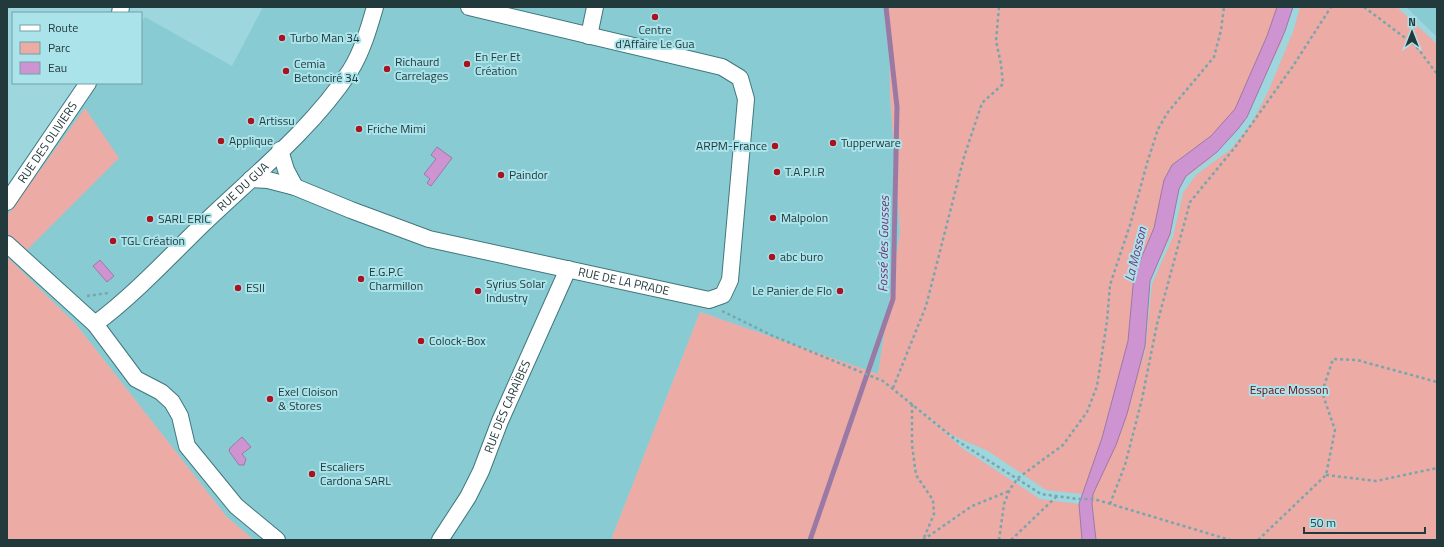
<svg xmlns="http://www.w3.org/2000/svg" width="1444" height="547" viewBox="0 0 1444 547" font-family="'Titillium Web',sans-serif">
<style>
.built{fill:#89cbd2}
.green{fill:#ecaba5}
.water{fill:#ce94d1;stroke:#9b79a5}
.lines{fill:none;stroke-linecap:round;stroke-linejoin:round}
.stream{stroke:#9b79a5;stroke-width:5}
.minor-casing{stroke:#40777d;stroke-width:18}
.path{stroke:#78a6ac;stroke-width:2.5;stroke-dasharray:3 3;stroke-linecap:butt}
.minor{stroke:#fff;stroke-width:16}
.poi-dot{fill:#a91320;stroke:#aae4ea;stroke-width:1.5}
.labels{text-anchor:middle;stroke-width:4;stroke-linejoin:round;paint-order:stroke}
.poi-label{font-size:12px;fill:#233a3d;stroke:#aae4ea;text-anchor:start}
.street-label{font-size:12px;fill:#233a3d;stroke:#aae4ea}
.park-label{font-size:12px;fill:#720812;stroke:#aae4ea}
.water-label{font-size:13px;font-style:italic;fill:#76327b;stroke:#aae4ea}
</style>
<rect width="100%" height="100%" fill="#9dd6dd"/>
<g class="built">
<path d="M263,7H889L890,95L900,232L878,374L700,312L611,540H254L227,517L75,323L7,257V203L96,83H141V22L145,17L232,66Z"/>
<path d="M1406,7H1437V37Z"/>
</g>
<g class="green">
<path d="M889,7H1292L1281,43L1244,122L1211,158L1182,180L1174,207L1170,237L1149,282L1143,370L1152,284L1173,237L1183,193L1196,175L1231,149L1251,124L1268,92L1293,32L1300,7H1397L1437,44V540H1096L1092,504L1081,494L1046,490L988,451L947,433L901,393L962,448L1040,499L1079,504L1082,540H611L700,312L878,374L900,232L890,95Z"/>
<path d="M85,108L119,158L27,250L7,233V216Z"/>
<path d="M7,257L75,323L227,517L254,540H7Z"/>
</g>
<g class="water">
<path d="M1277,7H1293L1285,31L1247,117L1238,129L1217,152L1186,176L1179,189L1170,234L1150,281L1145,346L1127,414L1116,445L1093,494L1092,504L1096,540H1082L1079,504L1102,438L1128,341L1134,275L1154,228L1164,180L1172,165L1211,136L1235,109L1267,36Z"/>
<path d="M437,147L452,158L431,186L427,183L430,179L424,174L436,159L431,155Z"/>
<path d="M100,260L114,276L107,282L93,266Z"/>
<path d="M242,437L251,447L242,454L246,459L244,465H239L229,451L230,448Z"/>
</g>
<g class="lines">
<path class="stream" d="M810,540L893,299L897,107L886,7"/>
<defs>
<g id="minor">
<path d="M120,13L121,7"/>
<path d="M589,36L595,7"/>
<path d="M280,150L286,170L295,187"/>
<path id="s1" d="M251,179L268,180L295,187L351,210L429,239L709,300L723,295L730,280L746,99L740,78L722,67L469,7"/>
<path id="s2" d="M7,202L88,83"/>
<path d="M7,244L95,324L136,379L161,392L172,402L180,416L187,446L236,506L277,540"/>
<path id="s3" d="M95,324C134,295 168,258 203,224C253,176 312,129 350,71C362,52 369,28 375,7"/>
<path id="s4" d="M440,540L468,497L481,471L500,421L568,269"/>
</g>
</defs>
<use href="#minor" class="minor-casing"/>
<g class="path">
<path d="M1364,7L1416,46L1437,74"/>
<path d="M87,296L108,293"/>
<path d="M722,311L773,336L883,381L956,440L1041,494L1078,499H1094L1230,540"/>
<path d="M893,388L926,306L964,157L982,103L1003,84L1001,64L996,41L999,7"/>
<path d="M912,404V445L916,475L933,500L934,514L923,540"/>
<path d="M1326,475L1376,481L1437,468"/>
<path d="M1110,504L1125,465L1142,399L1157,324L1190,202L1236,146L1293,66L1331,7"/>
<path d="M923,540L972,506L1009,491"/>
<path d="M999,540L1004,504L1010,489L1018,478L1063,445L1087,412L1097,386L1107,321L1110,285L1130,225L1148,160L1158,129L1168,112L1214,57L1221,30L1224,7"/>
<path d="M1011,540L1057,496"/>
<path d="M1258,540L1326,475L1335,430L1322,392L1333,359L1357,360L1437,382"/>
</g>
<use href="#minor" class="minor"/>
</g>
<g class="poi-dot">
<circle cx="655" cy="17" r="4"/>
<circle cx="282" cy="38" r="4"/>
<circle cx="467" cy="64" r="4"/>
<circle cx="387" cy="69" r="4"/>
<circle cx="286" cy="71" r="4"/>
<circle cx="251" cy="121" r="4"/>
<circle cx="359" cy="129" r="4"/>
<circle cx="221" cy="141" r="4"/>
<circle cx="833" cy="143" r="4"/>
<circle cx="775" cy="146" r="4"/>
<circle cx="777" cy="172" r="4"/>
<circle cx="501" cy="175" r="4"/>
<circle cx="773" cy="218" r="4"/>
<circle cx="150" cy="219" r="4"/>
<circle cx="113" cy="241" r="4"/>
<circle cx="772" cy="257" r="4"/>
<circle cx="361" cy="279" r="4"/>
<circle cx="238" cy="288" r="4"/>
<circle cx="478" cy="291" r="4"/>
<circle cx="840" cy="291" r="4"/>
<circle cx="421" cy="341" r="4"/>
<circle cx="270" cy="399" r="4"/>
<circle cx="312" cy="474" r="4"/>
</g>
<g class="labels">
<g class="poi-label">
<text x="655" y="34" text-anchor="middle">Centre<tspan x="655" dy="14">d'Affaire Le Gua</tspan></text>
<text x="290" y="42">Turbo Man 34</text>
<text x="475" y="61">En Fer Et<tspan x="475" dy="14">Création</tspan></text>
<text x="395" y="66">Richaurd<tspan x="395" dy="14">Carrelages</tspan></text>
<text x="294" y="68">Cemia<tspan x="294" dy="14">Betonciré 34</tspan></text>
<text x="259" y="125">Artissu</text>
<text x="367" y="133">Friche Mimi</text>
<text x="229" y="145">Applique</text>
<text x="841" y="147">Tupperware</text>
<text x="767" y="150" text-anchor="end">ARPM-France</text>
<text x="785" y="176">T.A.P.I.R</text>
<text x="509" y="179">Paindor</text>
<text x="781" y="222">Malpolon</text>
<text x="158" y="223">SARL ERIC</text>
<text x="121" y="245">TGL Création</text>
<text x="780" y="261">abc buro</text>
<text x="369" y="276">E.G.P.C<tspan x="369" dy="14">Charmillon</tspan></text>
<text x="486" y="288">Syrius Solar<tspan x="486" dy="14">Industry</tspan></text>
<text x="246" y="292">ESII</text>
<text x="832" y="295" text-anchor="end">Le Panier de Flo</text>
<text x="429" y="345">Colock-Box</text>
<text x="278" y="396">Exel Cloison<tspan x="278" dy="14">&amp; Stores</tspan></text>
<text x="320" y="471">Escaliers<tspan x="320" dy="14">Cardona SARL</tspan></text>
</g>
<g class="street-label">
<text dy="4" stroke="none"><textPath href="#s2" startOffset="72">RUE DES OLIVIERS</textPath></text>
<text dy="4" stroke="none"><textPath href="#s3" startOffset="202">RUE DU GUA</textPath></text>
<text dy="4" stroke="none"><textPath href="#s1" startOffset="388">RUE DE LA PRADE</textPath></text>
<text dy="4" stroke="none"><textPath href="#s4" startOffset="150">RUE DES CARAÏBES</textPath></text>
</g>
<g class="park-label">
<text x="1289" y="394">Espace Mosson</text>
</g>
<g class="water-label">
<text transform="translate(883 244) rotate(-89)" y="5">Fossé des Gousses</text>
<text transform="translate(1135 254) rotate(-76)" y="5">La Mosson</text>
</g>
</g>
<rect width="1444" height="547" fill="none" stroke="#233a3d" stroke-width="16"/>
<rect x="12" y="12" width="130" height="72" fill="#aae4ea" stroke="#74a0a5"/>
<rect x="20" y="25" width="20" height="6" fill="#ffffff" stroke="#74a0a5"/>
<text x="48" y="32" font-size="12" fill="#233a3d">Route</text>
<rect x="20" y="42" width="20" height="12" fill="#ecaba5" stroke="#74a0a5"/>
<text x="48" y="52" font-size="12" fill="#233a3d">Parc</text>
<rect x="20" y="62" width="20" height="12" fill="#ce94d1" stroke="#74a0a5"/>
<text x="48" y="72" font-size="12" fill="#233a3d">Eau</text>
<g transform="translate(1412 32)" stroke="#aae4ea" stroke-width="3" paint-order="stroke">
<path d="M0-3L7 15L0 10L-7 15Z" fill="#233a3d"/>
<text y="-6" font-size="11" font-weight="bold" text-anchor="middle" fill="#233a3d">N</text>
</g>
<path d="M1304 527v6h121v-6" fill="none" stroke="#233a3d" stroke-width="2"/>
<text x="1310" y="527" font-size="12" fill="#233a3d" stroke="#aae4ea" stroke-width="3" paint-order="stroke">50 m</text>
</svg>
